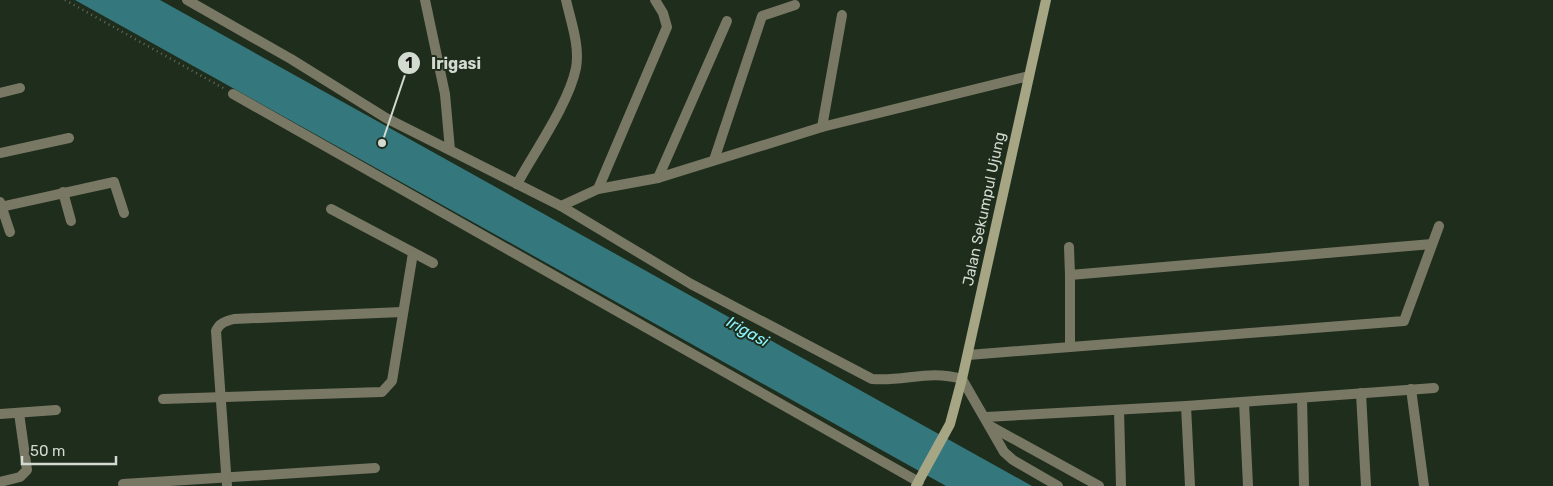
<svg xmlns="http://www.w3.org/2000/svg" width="1553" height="486" viewBox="0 0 1553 486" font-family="Rubik,sans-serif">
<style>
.water{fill:#34787e}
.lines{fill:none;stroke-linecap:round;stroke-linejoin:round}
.path{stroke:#606b5d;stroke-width:2.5;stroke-dasharray:1 4;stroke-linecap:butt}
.street{stroke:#787864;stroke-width:10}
.secondary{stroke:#a6a685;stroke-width:10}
.labels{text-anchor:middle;stroke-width:4;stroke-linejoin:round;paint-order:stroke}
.street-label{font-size:15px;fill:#d3dbd1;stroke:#1f2d1c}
.water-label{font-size:16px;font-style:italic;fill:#8bf4fe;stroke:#1f2d1c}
.leader{fill:none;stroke:#d3dbd1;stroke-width:2}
.callout-dot{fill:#d3dbd1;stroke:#1f2d1c;stroke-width:2}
.mark-label{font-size:15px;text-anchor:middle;font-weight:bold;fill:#111}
.callout-label{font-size:16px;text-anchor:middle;font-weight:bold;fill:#d3dbd1;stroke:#1f2d1c;stroke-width:4;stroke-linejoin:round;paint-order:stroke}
</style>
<rect width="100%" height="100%" fill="#1f2d1c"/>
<path class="water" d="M75,0H160L1032,486H946Z"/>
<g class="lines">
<path class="path" d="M65,0L225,89"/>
<g class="street">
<path d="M187,0L291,59L386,118L561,206L691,284L872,379C905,382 928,369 962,379L1004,452L1013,460L1058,486"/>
<path d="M425,0L445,94L450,150"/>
<path d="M0,93L20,88"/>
<path d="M233,94L919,482"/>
<path d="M822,127L842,15"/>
<path d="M0,153L69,138"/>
<path d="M714,160L762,16L795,5"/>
<path d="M658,178L727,21"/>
<path d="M517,184C535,151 569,103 576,68C580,46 571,22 566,0"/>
<path d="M598,189L667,27L663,13L655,0"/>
<path d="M63,192L71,221"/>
<path d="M0,202L10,232"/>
<path d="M561,206L598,189L658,178L822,127L1029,76"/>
<path d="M0,207L114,182L124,213"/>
<path d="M331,209L433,263"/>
<path d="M1069,247L1070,275L1432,244"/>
<path d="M1070,347V275"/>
<path d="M968,355L1404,321L1439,226"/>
<path d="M1411,389L1424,486"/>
<path d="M1361,393L1366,486"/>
<path d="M1302,398L1304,486"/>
<path d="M163,399L382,392L392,381L413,253"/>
<path d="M1244,402L1248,486"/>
<path d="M1186,406L1190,486"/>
<path d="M1119,410L1121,486"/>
<path d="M0,414L56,410"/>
<path d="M986,417L1186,406L1434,388"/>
<path d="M990,426L1099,486"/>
<path d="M0,482L20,477L27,470L19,413"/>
<path d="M123,484L375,468"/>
<path d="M227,486L216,331C219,323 226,321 234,319L402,312"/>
</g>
<path class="secondary" d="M916,486L950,424L962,379L1046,0"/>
</g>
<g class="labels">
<g class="street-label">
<text transform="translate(984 209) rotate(-78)" y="5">Jalan Sekumpul Ujung</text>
</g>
<g class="water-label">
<text transform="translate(748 331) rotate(29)" y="6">Irigasi</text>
</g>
</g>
<path class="leader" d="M382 143L409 63"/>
<g class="callout-dot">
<circle cx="382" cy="143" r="5"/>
<circle cx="409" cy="63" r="12"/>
</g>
<g class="mark-label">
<text x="409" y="68">1</text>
</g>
<g class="callout-label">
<text x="456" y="69">Irigasi</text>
</g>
<path d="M22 456v8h94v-8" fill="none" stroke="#d3dbd1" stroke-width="2.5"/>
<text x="30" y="456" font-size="15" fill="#d3dbd1" stroke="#1f2d1c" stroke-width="4" paint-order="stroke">50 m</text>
</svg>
